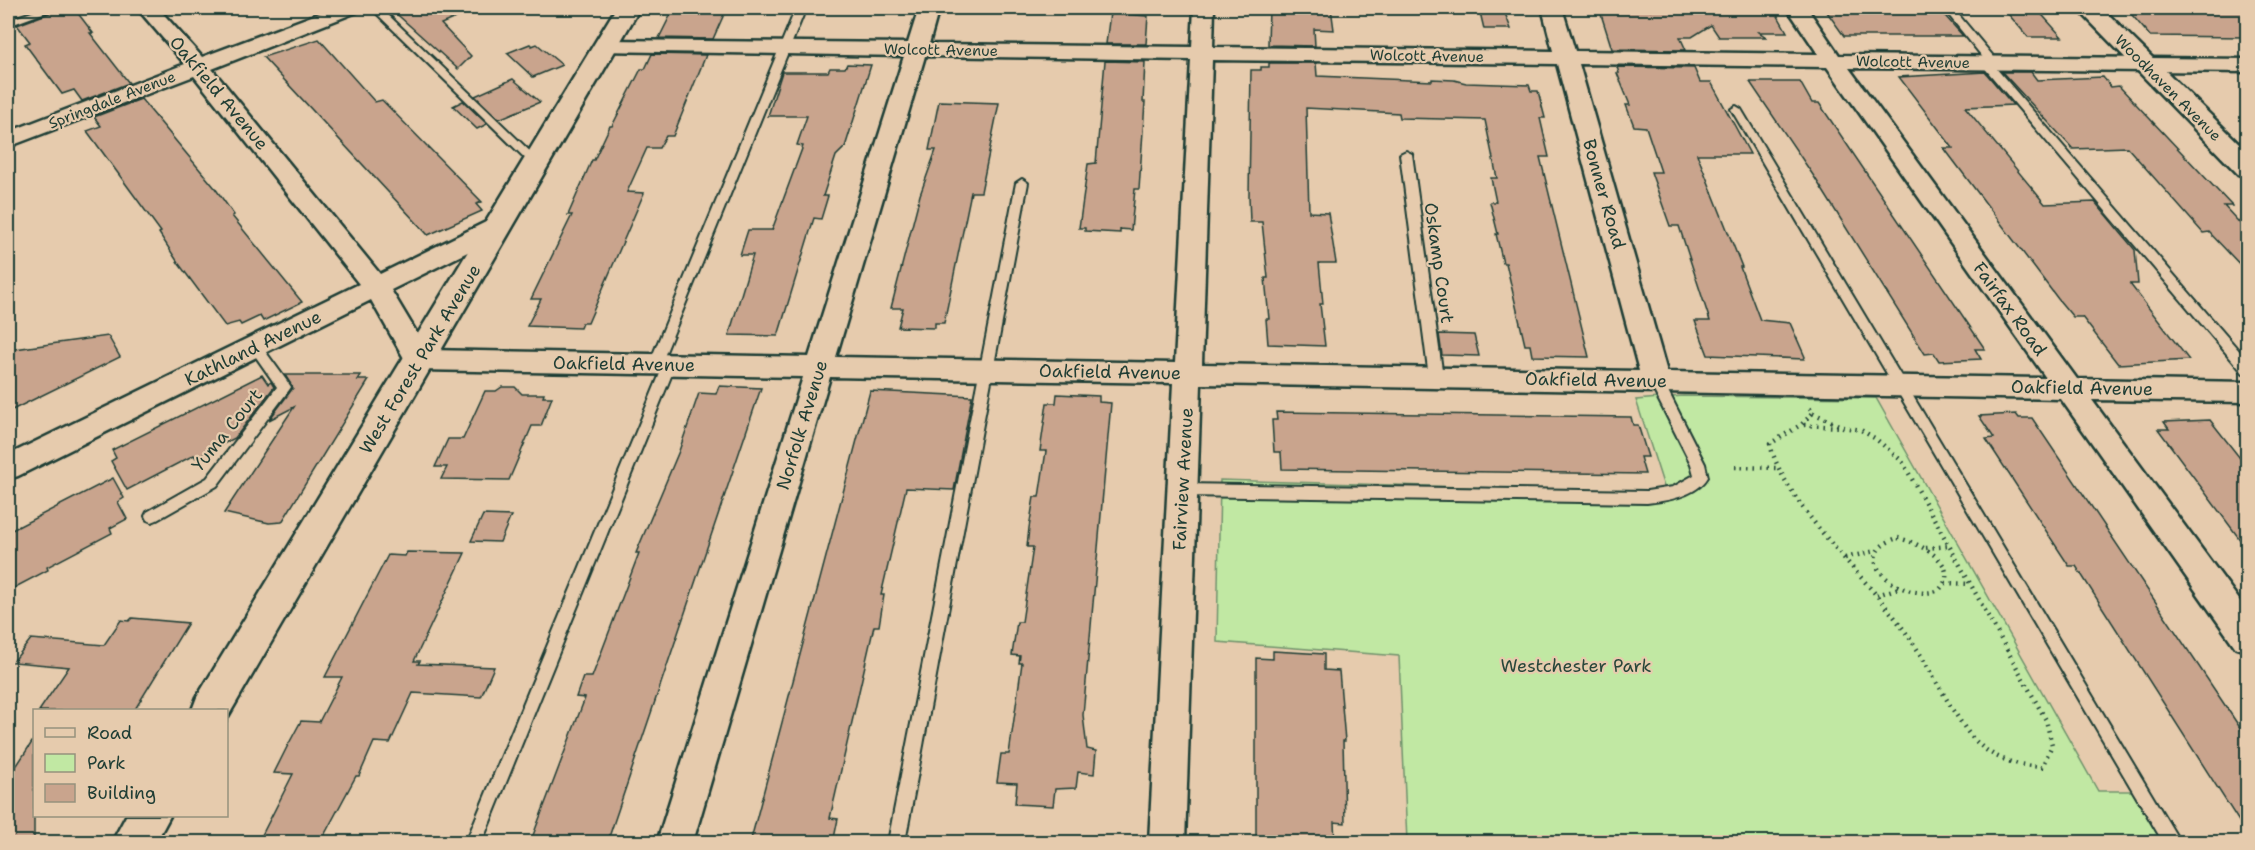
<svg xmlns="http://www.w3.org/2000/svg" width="2255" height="850" viewBox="0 0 2255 850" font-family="'Shantell Sans',sans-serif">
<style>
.green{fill:#c1e8a3;stroke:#70926c;stroke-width:1.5}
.building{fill:#c9a48d;stroke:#1f3d34;stroke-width:1.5}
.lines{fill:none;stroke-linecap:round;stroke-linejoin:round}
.lane-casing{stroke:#1f3d34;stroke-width:4}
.street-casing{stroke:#1f3d34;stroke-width:5}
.secondary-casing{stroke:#1f3d34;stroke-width:5}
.path{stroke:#1f3d34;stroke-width:4.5;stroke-dasharray:1.5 5;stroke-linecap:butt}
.lane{fill:#e6cbad;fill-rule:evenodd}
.street{fill:#e6cbad;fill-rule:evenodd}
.secondary{fill:#e6cbad;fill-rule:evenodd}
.labels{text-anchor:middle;stroke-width:4.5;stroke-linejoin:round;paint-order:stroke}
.far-street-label{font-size:15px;fill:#1f3d34;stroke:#e6cbad}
.street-label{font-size:18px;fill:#1f3d34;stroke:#e6cbad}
.park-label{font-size:18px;fill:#27463a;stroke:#e6cbad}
</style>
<rect width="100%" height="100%" fill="#e6cbad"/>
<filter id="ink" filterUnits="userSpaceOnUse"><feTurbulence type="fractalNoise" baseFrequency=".0167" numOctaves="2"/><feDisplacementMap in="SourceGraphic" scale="12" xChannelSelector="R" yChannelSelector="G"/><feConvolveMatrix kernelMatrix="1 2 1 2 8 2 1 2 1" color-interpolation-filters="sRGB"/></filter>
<g filter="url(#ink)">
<path class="green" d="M1683,396L1876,398L2098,791H2132L2163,842H1407L1399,656L1217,642L1220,480L1666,493L1636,400Z"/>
<g class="building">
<path d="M63,8H74L93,33H90L129,83L82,101L74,90L62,94L25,44L30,42L17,25Z"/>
<path d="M390,8H479L441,24L471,56L458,69Z"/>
<path d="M1269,8H1331L1334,30L1314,29L1315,46L1268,45Z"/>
<path d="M1479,8H1503L1511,29H1484Z"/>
<path d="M1599,8H1646V10L1774,9L1787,32H1759L1766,37H1719L1711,25L1692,37H1680L1686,50L1612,49Z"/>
<path d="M1884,8H1938L1963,36H1844L1827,12H1853L1851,9Z"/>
<path d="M2003,8H2036L2062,37H2028Z"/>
<path d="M2126,8H2247V37L2150,36Z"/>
<path d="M681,11L725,12L713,39L659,38L672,12L680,13Z"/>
<path d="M1110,13L1148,16L1146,44H1106Z"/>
<path d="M319,39L375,102L382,100L482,202L476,204L482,211L428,235L263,57Z"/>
<path d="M530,44L532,46L537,44L562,65L533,77L507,53Z"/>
<path d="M652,54L706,55L673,136H666L659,148H647L627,192L644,193L588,323H582L580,328L527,326L541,299H531L572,215H568L592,160H594L610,126H612L641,69H645Z"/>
<path d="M1105,61L1145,62L1143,102H1145L1139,189H1135L1131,230L1120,229V233L1085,231V228H1079L1088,164L1096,163Z"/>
<path d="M1269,63H1316L1317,76L1432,81V79L1454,80L1466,83L1529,85L1531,91H1538L1545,118H1540L1549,157H1540L1589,357L1532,356L1530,345H1525L1506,263H1503L1496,234H1498L1490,202H1496L1491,178H1497L1485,120L1400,118L1399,113L1306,108L1309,212L1328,213L1336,263H1319L1323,304H1320L1325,346L1268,344L1266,319H1269L1265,278H1268L1262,222H1250L1249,196L1251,70H1261V67H1269Z"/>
<path d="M847,64L871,65L845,147L836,156L823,196H828L821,219L814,218L778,336L729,335L753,255H740L748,230H772L803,146L797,145L807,116H768L782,72H828L830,68H845Z"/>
<path d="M1617,67L1694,68L1700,82H1711L1750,154H1697L1742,267H1740L1760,320L1790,323L1805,357L1804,359L1708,355L1695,321H1710L1679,226H1670L1651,172H1661L1646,127L1634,126L1626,105H1630L1617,73H1619Z"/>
<path d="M1985,72L2013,105L1965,107L2045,204L2095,202L2135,250L2138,284H2130L2189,360L2118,364L2082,317H2073L2058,299L1950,156L1944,148H1953L1899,77Z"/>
<path d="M2002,72H2031L2037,80L2103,77L2111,87L2119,86L2232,206H2224L2247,231V272L2209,232L2203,233L2127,147L2073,149Z"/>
<path d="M513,79L540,102L499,119L475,96Z"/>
<path d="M1750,82H1800L1812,103H1819L1985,349H1975L1981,359L1939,361L1934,353L1925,354L1815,178Z"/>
<path d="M141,99L215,188L234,215L232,216L302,302L263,321L260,316L241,325L239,322L225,326L179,264L159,233L161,232L87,131L101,126L94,117Z"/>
<path d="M463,101L487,124L477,129L453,106Z"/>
<path d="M939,101L999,103L981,192H971L944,323H935V328L898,327L903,308H891L920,195L936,150H929Z"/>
<path d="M1439,334L1474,335L1479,356L1442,355Z"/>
<path d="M108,336L120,357L8,412V350Z"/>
<path d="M262,375L268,384L271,382L274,387L235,438L196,458L194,455L127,490L111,461L116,458L112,450Z"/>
<path d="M285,375H361L358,380H369L282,522L269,523L224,513L294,407L269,420L293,388Z"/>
<path d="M719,386L761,388L607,843H539L541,839L532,838L585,698L576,697L583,677H592L639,553H636L679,451L699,393L716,394Z"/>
<path d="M502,387H515L522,394H544L543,397H552L541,426H532L509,480L441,479L447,467H435L448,439H463L485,391H496Z"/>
<path d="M870,391L972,396L954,490L906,488L881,595H884L879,626H874L830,818L838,819L833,843H750Z"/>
<path d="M1057,394L1099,396V402L1111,403L1083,715L1087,749L1096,751L1094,774L1078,772L1076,788L1055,789L1053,806L1015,804L1017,783L997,782L1001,754H1009L1022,663H1019L1020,656L1012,655L1017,622H1022L1033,547H1027L1029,528L1034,497H1039L1046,451H1040L1047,403H1056Z"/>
<path d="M1276,412L1631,417L1633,425H1638L1648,457H1640L1645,474L1282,469L1281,452H1274L1272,420H1277Z"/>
<path d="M2016,414L2019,418H2032L2247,738V834L2076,566H2069L1986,439L1994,438L1979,416Z"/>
<path d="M2210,420L2247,467V549L2158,429H2169L2164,422Z"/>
<path d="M113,478L124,498L118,502L127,519L110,528L112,533L47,567L48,570L8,591V532Z"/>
<path d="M483,515L511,516L500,542L471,541Z"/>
<path d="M407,552L465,553L414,661H420L418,664L494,667L481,697L413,693L390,743L374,742L359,776H356L321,841L258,843L293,774L274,773L287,747L301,721L319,722L342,677H325L388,555L405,556Z"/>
<path d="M132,618L188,623L134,711H39L69,667L13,662L31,639L104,645L121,620L129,621Z"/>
<path d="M1273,651L1324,654V670L1339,671L1345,741H1343L1345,823L1334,822L1335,843H1256V658L1273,659Z"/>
<path d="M34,739V843H8V779Z"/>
</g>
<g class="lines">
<defs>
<g id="lane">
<path d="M44,8H57L8,26V20Z"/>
<path d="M371,8H381L540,161V165H532Z"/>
<path d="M796,8H806L661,364L660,367H650L649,364Z"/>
<path d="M1943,8H1953L1998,62L1999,64L1995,67L2248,361V375L2243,373L1982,65L1981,63L1985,60Z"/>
<path d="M1736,106L1741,109L2180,842H2163L1731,109Z"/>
<path d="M1406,151L1412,154L1443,377L1436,382L1429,377L1400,154Z"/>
<path d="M1022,179L1028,183L905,842H888L1016,183Z"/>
<path d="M255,342L260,344L289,384L291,387L289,390L217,486L157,520L152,522L147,520L145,516L147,512L207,478L277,387L249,347Z"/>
<path d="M670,359L676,364L482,842H466L664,364Z"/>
<path d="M1656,376L1663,381L1705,464L1708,477C1697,496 1667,501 1647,503L1183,496L1178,494L1176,490L1178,486L1183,484L1647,491L1673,487L1694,475L1691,464L1649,381Z"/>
</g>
<path id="street" d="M137,8H158L202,57L333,8H360L357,12L212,69L380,274L490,220L499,218L508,220L511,226L508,232L391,290L427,350L809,357L904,56L598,51L595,46L598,41L606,40L908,43L919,8H939L929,44L1192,47L1194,8H1214L1213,47L1553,51L1542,8H1562L1575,51L1818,54L1787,8H1807L1839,55L2248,59V72L1849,68L2077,379L2248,382V402L2092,400L2248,612V652L2236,648L2061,399L1201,384L1185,842H1149L1173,383L830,377L693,842H657L803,377L419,370L409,367L371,300L18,476L8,479V455L359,284L194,76L8,147V132L185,64ZM925,56L1191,60L1175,363L836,357ZM1212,60L1557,64L1639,371L1202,364ZM1579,64L1827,67L2046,378L1667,372Z"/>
<g id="secondary">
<path d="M616,8H640L226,720V710H192L197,697Z"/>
<path d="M2077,8H2102L2248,152V177L2238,174Z"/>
<path d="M126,816H170L156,842H112Z"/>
</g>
</defs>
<use href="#lane" class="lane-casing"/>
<use href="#street" class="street-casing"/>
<use href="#secondary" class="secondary-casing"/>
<g class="path">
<path d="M1810,408L1813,413"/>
<path d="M1813,413L1843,427L1861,430L1876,439L1902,461L2046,720L2052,745L2042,767C2012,765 1990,758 1970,735C1944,700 1927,660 1901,626C1863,573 1785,505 1770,444L1802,424Z"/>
<path d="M1804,425L1841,427"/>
<path d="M1735,467L1777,468"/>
<path d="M1898,538C1918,542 1964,565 1939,590C1903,605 1842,555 1898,538Z"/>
<path d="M1926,548L1950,546"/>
<path d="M1845,558L1875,551"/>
<path d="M1945,583L1971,584"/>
<path d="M1877,595L1899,588"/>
</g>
<use href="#lane" class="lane"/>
<use href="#street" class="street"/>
<use href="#secondary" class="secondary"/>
</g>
</g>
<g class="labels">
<g class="far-street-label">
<text transform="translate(941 50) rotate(1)" y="5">Wolcott Avenue</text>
<text transform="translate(1427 56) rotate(1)" y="5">Wolcott Avenue</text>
<text transform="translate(1913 62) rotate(1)" y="5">Wolcott Avenue</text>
<text transform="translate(2168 88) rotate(45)" y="5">Woodhaven Avenue</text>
<text transform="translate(112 100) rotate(-21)" y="5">Springdale Avenue</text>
</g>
<g class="street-label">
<text transform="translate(219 93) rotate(50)" y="6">Oakfield Avenue</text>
<text transform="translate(1604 194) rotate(74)" y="6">Bonner Road</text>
<text transform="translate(1439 263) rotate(82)" y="6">Oskamp Court</text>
<text transform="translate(2010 309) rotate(54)" y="6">Fairfax Road</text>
<text transform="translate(253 348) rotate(-26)" y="6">Kathland Avenue</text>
<text transform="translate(420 359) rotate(-59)" y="6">West Forest Park Avenue</text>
<text transform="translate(624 364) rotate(1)" y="6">Oakfield Avenue</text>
<text transform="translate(1110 372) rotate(1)" y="6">Oakfield Avenue</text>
<text transform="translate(1596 380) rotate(1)" y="6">Oakfield Avenue</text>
<text transform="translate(2082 388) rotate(1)" y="6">Oakfield Avenue</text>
<text transform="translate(802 425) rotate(-73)" y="6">Norfolk Avenue</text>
<text transform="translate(227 430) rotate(-51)" y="6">Yuma Court</text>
<text transform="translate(1183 479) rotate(-87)" y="6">Fairview Avenue</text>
</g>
<g class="park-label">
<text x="1576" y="672">Westchester Park</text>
</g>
</g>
<rect width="2255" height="850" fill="none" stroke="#e6cbad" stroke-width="30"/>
<rect x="15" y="15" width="2225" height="820" fill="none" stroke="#1f3d34" stroke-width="2" filter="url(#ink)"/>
<rect x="33" y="709" width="195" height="108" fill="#e6cbad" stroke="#96927d" stroke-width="1.5"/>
<rect x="45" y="728" width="30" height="9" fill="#e6cbad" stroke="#96927d" stroke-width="1.5"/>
<text x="87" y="739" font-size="18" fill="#1f3d34">Road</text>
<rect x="45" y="754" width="30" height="18" fill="#c1e8a3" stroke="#96927d" stroke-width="1.5"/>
<text x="87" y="769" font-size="18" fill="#1f3d34">Park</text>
<rect x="45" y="784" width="30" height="18" fill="#c9a48d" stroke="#96927d" stroke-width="1.5"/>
<text x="87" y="799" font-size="18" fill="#1f3d34">Building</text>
</svg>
